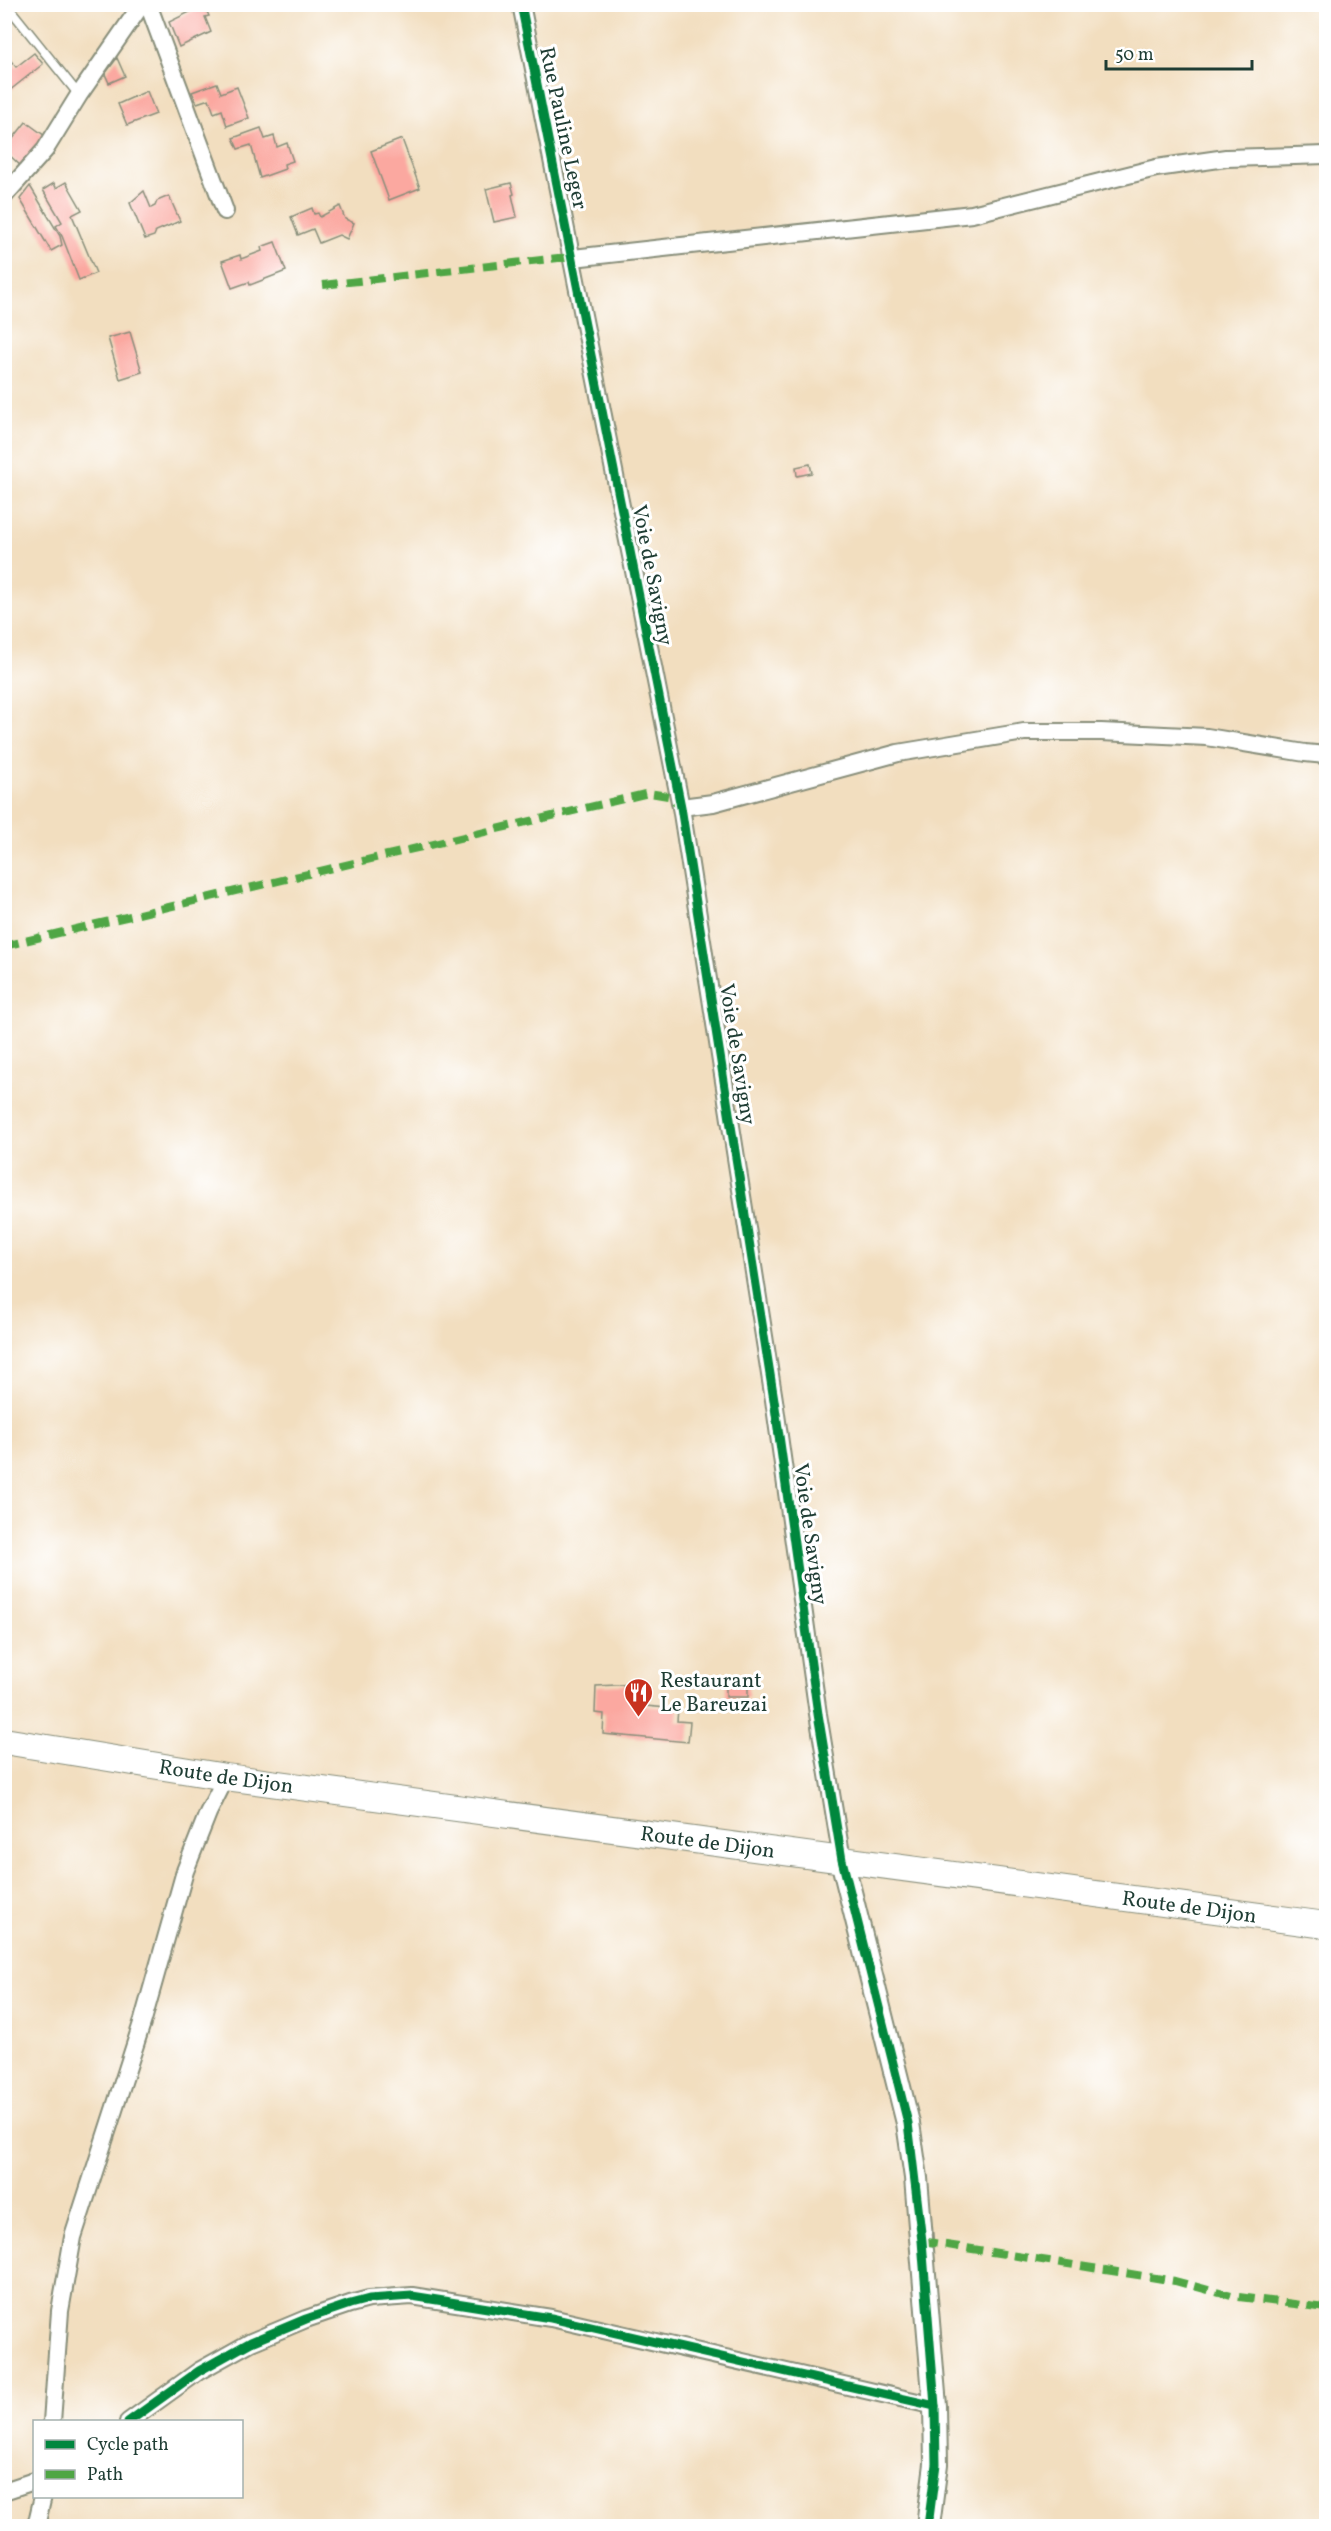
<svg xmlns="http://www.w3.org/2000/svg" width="1331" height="2531" viewBox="0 0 1331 2531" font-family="Vollkorn,serif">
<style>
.building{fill:#fba8a0}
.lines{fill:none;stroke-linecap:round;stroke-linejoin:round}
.lane-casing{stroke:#888e7a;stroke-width:11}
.street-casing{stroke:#888e7a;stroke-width:20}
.secondary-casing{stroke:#888e7a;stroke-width:26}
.primary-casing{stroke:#888e7a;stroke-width:28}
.lane{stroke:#fff;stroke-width:8}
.street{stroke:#fff;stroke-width:16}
.secondary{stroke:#fff;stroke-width:22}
.primary{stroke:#fff;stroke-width:26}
.quiet{stroke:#4fa644;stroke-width:8;stroke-dasharray:15 8;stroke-linecap:butt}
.cycleway-casing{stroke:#fff;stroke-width:13}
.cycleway{stroke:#00873e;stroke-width:9}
.labels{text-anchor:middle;stroke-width:6;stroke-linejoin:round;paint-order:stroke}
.street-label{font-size:21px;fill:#1f3d34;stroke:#fff}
.poi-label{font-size:21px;fill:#1f3d34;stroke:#fff;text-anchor:start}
</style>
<rect width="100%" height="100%" fill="#fff"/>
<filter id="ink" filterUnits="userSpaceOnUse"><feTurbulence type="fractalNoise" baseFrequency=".0167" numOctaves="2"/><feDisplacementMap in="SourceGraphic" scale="12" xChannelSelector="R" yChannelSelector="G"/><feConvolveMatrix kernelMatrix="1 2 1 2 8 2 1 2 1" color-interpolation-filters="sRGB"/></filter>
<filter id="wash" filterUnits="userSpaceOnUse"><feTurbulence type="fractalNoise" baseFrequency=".008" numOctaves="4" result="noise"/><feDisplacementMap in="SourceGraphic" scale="24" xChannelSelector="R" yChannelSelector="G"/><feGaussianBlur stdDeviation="1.35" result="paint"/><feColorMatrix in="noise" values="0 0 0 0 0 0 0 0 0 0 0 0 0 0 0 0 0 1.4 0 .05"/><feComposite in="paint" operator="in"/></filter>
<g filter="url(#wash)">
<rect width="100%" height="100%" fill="#f2debf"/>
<g id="blocks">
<g class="building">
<path d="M204,5L209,16L205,17L211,32L179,47L169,22Z"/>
<path d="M34,53L43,64L4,95V56L6,55L16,67Z"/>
<path d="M117,58L125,76L109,83L105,74Z"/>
<path d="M217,83L221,93L237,87L249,118L227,126L222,110L214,113L209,99L197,103L192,92Z"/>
<path d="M147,91L156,114L127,125L118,104Z"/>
<path d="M26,122L45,136L22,167L4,150Z"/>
<path d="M261,128L265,139L274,136L277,147L287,143L293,161L284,164L285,169L260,178L251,145L238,149L233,138Z"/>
<path d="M402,139L420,188L389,200L371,151Z"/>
<path d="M66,182L82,210L72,215L96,273L79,280L62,236L56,226L62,222L43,190L54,183L56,188Z"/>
<path d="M511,183L514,194L512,195L517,217L494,222L486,189Z"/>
<path d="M30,186L60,236L62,245L51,251L20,199Z"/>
<path d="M144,191L151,208L155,206L157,201L169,196L180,221L156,231L154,236L145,239L130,203Z"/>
<path d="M340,206L345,219L354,223L347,239L339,235L319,243L313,229L298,235L291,217L312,208L314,214L318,213L320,217Z"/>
<path d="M275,242L286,271L250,285L249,282L232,288L222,261L240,255L241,259L262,251L261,247Z"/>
<path d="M130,332L142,372L120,379L108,338Z"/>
<path d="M810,464L812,473L797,476L796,467Z"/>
<path d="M637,1684L635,1705L678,1709L677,1721L690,1722L688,1742L603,1734L604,1714L595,1713L596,1686Z"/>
<rect x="726" y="1684" width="22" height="13"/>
</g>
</g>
</g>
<g filter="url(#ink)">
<use href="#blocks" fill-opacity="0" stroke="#888e7a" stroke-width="1.5"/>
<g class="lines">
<defs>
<path id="lane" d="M6,4L79,95"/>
<g id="street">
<path d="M148,4L225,211"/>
<path d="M521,4L681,807L774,1400L818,1714L842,1860"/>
<path d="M4,196L45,150L79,95L142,4"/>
<path d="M573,258L972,214L1156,168L1226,158L1326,155"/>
<path d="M681,807L713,803L898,753L1024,732H1101L1207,737L1305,753L1326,755"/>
<path d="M52,2422L60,2311L73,2237L143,2020L185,1871L208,1813L226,1777"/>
<path d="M128,2422L199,2371L251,2342L306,2319L350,2304L369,2299L412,2296L551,2318L935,2406"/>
<path d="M4,2491L34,2481"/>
<path d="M36,2526L43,2496"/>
</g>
<path id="secondary" d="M842,1860L908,2123L916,2178L935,2406L936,2464L928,2526"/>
<g id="primary">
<path id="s1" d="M4,1741L226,1777L1326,1925"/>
</g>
</defs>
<use href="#lane" class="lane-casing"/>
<use href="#street" class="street-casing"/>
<use href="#secondary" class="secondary-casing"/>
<use href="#primary" class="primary-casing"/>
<use href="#lane" class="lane"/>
<use href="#street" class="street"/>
<use href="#secondary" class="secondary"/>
<use href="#primary" class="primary"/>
<g class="quiet">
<path d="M323,285L558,258H573"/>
<path d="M4,946L649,793L668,796L681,807"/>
<path d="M922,2241L1175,2281L1231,2296L1326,2308"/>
</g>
<defs>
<g id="cycleway">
<path d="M521,4L681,807L774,1400L818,1714L842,1860L908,2123L922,2241L935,2406L936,2464L928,2526"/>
<path d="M128,2422L199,2371L251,2342L306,2319L350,2304L369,2299L412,2296L551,2318L935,2406"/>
</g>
</defs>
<use href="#cycleway" class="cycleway-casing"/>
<use href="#cycleway" class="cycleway"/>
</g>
</g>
<defs>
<symbol id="restaurant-pin" viewBox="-11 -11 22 30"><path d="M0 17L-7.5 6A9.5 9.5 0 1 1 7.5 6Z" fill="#c8321e" stroke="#fff"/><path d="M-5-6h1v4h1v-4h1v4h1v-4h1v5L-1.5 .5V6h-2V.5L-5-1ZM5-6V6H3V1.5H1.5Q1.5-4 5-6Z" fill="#fff"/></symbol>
</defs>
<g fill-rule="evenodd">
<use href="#restaurant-pin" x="622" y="1676" width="33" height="45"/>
</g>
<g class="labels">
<g class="street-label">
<text transform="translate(564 128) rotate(78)" y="7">Rue Pauline Leger</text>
<text transform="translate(653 575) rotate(79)" y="7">Voie de Savigny</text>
<text transform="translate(738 1054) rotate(81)" y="7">Voie de Savigny</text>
<text transform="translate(811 1534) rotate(82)" y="7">Voie de Savigny</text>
<text dy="7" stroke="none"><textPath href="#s1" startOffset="225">Route de Dijon</textPath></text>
<text dy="7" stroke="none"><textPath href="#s1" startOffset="711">Route de Dijon</textPath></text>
<text dy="7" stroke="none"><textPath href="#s1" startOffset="1197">Route de Dijon</textPath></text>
</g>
<g class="poi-label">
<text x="660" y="1687">Restaurant<tspan x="660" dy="24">Le Bareuzai</tspan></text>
</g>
</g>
<rect width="1331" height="2531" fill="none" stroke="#fff" stroke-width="24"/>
<rect x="33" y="2420" width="210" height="78" fill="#ffffff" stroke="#a5b1ae" stroke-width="1.5"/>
<rect x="45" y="2440" width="30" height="9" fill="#00873e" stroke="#a5b1ae" stroke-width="1.5"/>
<text x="87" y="2450" font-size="18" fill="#1f3d34">Cycle path</text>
<rect x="45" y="2470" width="30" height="9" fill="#4fa644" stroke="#a5b1ae" stroke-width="1.5"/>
<text x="87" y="2480" font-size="18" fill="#1f3d34">Path</text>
<path d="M1106 60v9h146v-9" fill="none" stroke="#1f3d34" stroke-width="3"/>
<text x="1115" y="60" font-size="18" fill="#1f3d34" stroke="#ffffff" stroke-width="4.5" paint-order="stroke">50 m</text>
</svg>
